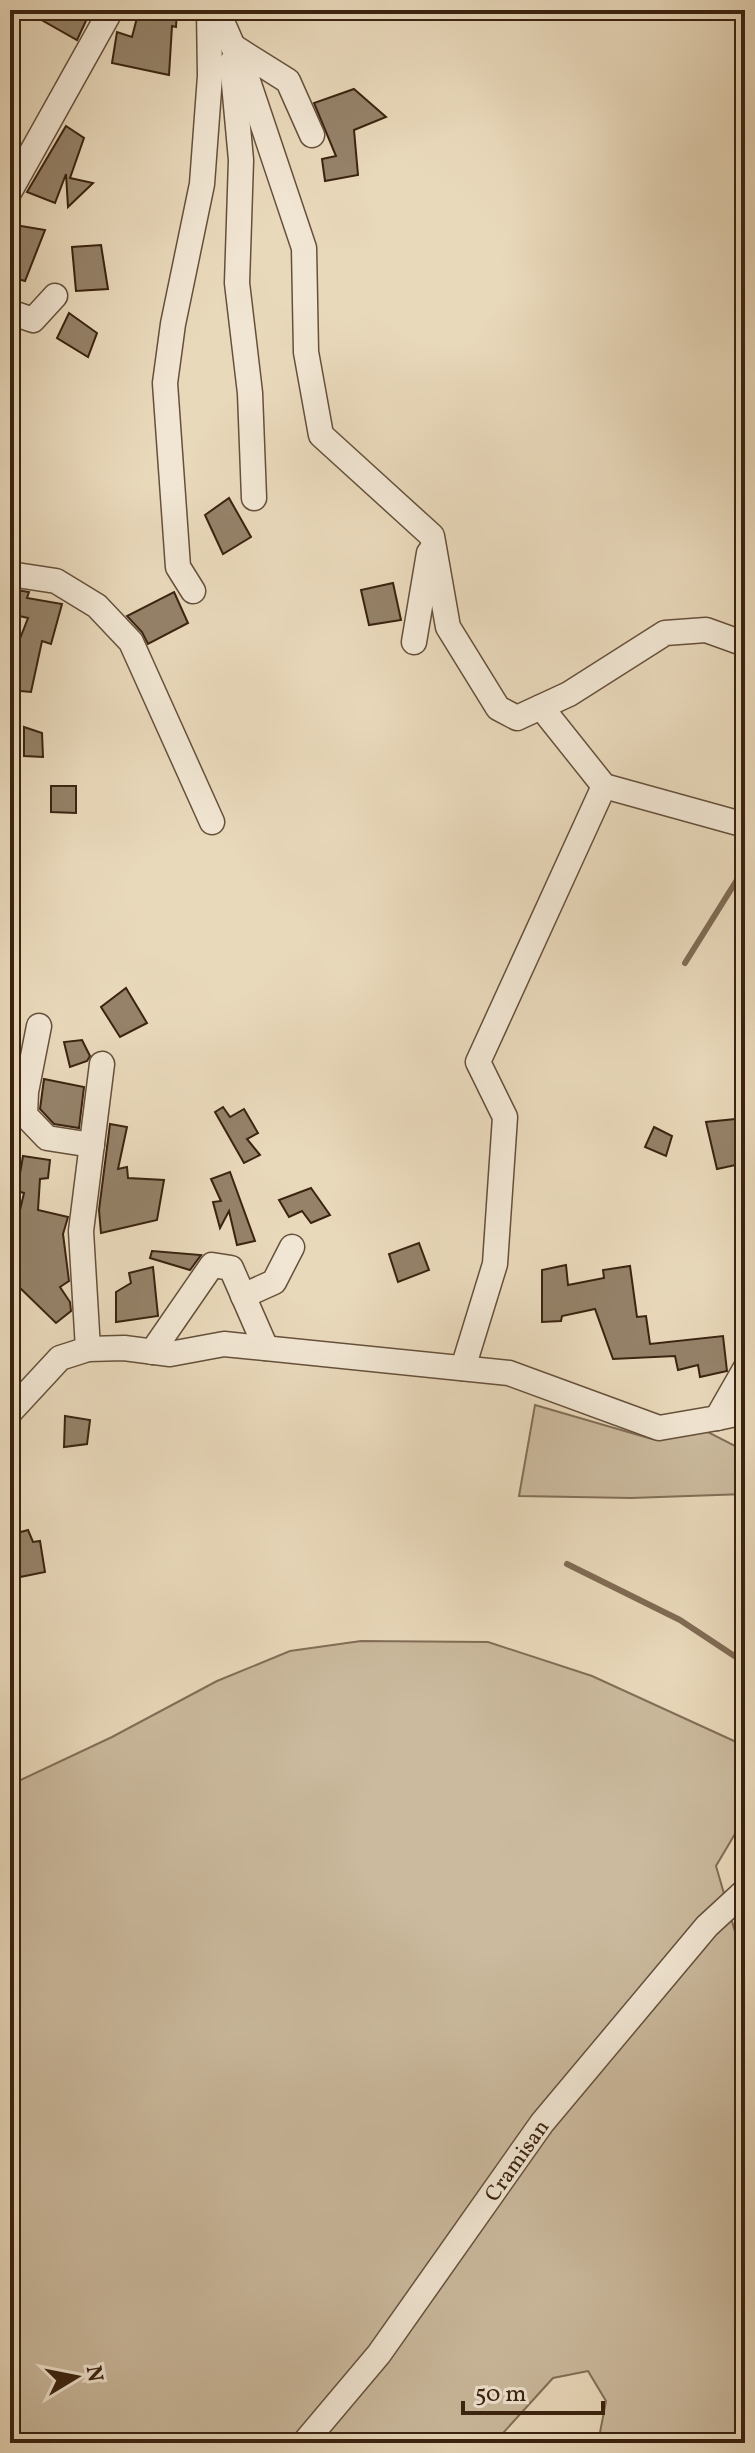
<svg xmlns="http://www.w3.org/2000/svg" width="755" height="2453" viewBox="0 0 755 2453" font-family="Vollkorn,serif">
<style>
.green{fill:#cbba9e;stroke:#826e57;stroke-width:2}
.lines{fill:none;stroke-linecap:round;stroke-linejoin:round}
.stream{stroke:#806b54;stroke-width:6}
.building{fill:#958269;stroke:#3a2310;stroke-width:2}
.minor-casing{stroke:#66503b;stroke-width:27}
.minor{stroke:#f1e6d3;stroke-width:24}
.labels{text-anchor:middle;stroke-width:6;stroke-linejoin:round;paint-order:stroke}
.street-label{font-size:22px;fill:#3a2310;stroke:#f1e6d3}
</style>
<rect width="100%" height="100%" fill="#e9d9bb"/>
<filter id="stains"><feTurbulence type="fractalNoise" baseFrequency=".0025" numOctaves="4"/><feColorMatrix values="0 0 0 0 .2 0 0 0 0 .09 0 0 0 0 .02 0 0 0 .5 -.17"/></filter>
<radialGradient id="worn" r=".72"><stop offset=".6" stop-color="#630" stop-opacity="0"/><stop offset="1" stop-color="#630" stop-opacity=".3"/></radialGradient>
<g class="green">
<path d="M535,1405L652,1439L706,1431L745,1451V1494L631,1498L519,1496Z"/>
<path d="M361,1641L488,1642L592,1676L745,1746V1817L716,1866L736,1935L745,1984V2443H598L606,2401L588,2371L553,2378L494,2443H10V1785L112,1737L217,1681L290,1651Z"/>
</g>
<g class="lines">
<g class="stream">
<path d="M685,963L745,867"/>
<path d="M567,1564L680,1620L745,1663"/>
</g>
</g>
<g class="building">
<path d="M24,10H91L77,40Z"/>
<path d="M139,10H177L176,27L172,26L169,75L112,63L117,32L132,37Z"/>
<path d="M354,89L386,117L354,130L358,175L325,181L322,159L336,156L314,103Z"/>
<path d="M66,126L84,138L70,178L93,183L68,207L66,174L55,203L27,192Z"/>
<path d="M15,225L45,230L25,281L10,277V240Z"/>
<path d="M101,245L108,289L76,291L72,247Z"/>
<path d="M69,313L97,333L88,357L57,338Z"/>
<path d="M229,498L251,537L223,554L205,515Z"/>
<path d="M393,583L401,620L369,625L361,590Z"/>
<path d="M10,589L29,592L27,598L62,604L51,644L42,641L31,692L10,690V654H14L28,618L10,614Z"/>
<path d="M174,592L188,623L148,644L142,632L127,616Z"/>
<path d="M24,727L42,733L43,757L24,756Z"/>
<path d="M51,786H76V813L51,812Z"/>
<path d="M126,988L147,1023L120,1037L101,1007Z"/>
<path d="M82,1040L90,1056L87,1061L70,1067L64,1042Z"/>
<path d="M44,1079L84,1087L79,1128L54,1124L40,1109Z"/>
<path d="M223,1107L230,1117L244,1109L258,1133L247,1139L260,1155L244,1163L215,1112Z"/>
<path d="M745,1118V1163L717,1169L706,1122Z"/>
<path d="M110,1124L127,1127L118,1169L127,1167L128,1178L164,1180L157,1220L101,1233L99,1210Z"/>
<path d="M654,1127L672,1136L666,1156L645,1147Z"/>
<path d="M23,1156L50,1160L48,1178L40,1179L38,1210L68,1217L63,1234L69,1281L60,1287L70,1302L71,1311L56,1323L16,1284H10V1253L24,1193L17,1191Z"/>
<path d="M230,1172L255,1241L237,1245L229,1211L220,1228L213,1202L221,1201L211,1179Z"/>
<path d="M311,1188L330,1215L311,1223L302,1211L289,1217L279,1200Z"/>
<path d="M419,1243L429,1270L398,1282L389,1254Z"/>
<path d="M152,1251L201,1255L190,1270L150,1258Z"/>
<path d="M566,1265L568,1285L604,1278L603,1270L630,1266L637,1317L646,1316L650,1344L723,1336L727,1371L700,1377L698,1365L678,1370L675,1356L613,1359L595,1309L562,1316L561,1321L542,1322V1270Z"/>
<path d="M153,1267L158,1316L116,1322V1292L131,1283L129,1273Z"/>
<path d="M65,1416L90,1420L87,1444L64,1447Z"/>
<path d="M28,1530L33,1542L40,1541L45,1572L20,1577L10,1535Z"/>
</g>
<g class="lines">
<defs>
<g id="minor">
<path d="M217,10L248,81L304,248L306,352L321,435L432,536L448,627L498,708L517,718L569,694L665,633L706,630L745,644"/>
<path d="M234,47L288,81L312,135"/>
<path d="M232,62L241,160L237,283L250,393L254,498"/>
<path d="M10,191L111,10"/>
<path d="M10,312L33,320L55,296"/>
<path d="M10,574L56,581L97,606L131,642L212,822"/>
<path d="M193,591L178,567L165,383L173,324L202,184L210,76L209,10"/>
<path d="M414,642L429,553"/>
<path d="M541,707L604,786L745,825"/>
<path d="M39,1026L26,1092L25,1115L47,1138L92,1145"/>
<path d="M243,1296L274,1282L292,1247"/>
<path d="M88,1349L81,1231L102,1064"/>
<path d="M152,1352L212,1265L231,1268L266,1348"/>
<path d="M463,1368L495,1264L505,1117L478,1062L604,786"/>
<path d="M10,1412L60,1358L88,1349L124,1348L170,1354L224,1344L509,1373L659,1428L717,1418L745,1369"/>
<path d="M717,1418L745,1412"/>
<path id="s1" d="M304,2443L379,2354L542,2123L707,1926L745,1891"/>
</g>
</defs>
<use href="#minor" class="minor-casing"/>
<use href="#minor" class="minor"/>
</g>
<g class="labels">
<g class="street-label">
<text dy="8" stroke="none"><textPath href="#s1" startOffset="354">Cramisan</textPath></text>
</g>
</g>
<rect width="755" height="2453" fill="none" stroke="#e9d9bb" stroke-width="40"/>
<rect x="12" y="12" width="731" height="2429" fill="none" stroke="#3a2310" stroke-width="4"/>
<rect x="20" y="20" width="715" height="2413" fill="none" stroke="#3a2310" stroke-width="2"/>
<g transform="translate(76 2377) rotate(80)" stroke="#f1e6d3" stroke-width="6" paint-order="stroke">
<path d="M0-6L14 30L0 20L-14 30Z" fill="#3a2310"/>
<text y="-12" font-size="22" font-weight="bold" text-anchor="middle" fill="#3a2310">N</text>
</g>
<path d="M463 2401v12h140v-12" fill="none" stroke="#3a2310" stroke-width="4"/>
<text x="475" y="2401" font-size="24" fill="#3a2310" stroke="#f1e6d3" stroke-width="6" paint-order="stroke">50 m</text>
<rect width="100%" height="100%" filter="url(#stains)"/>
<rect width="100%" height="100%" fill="url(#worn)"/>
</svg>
